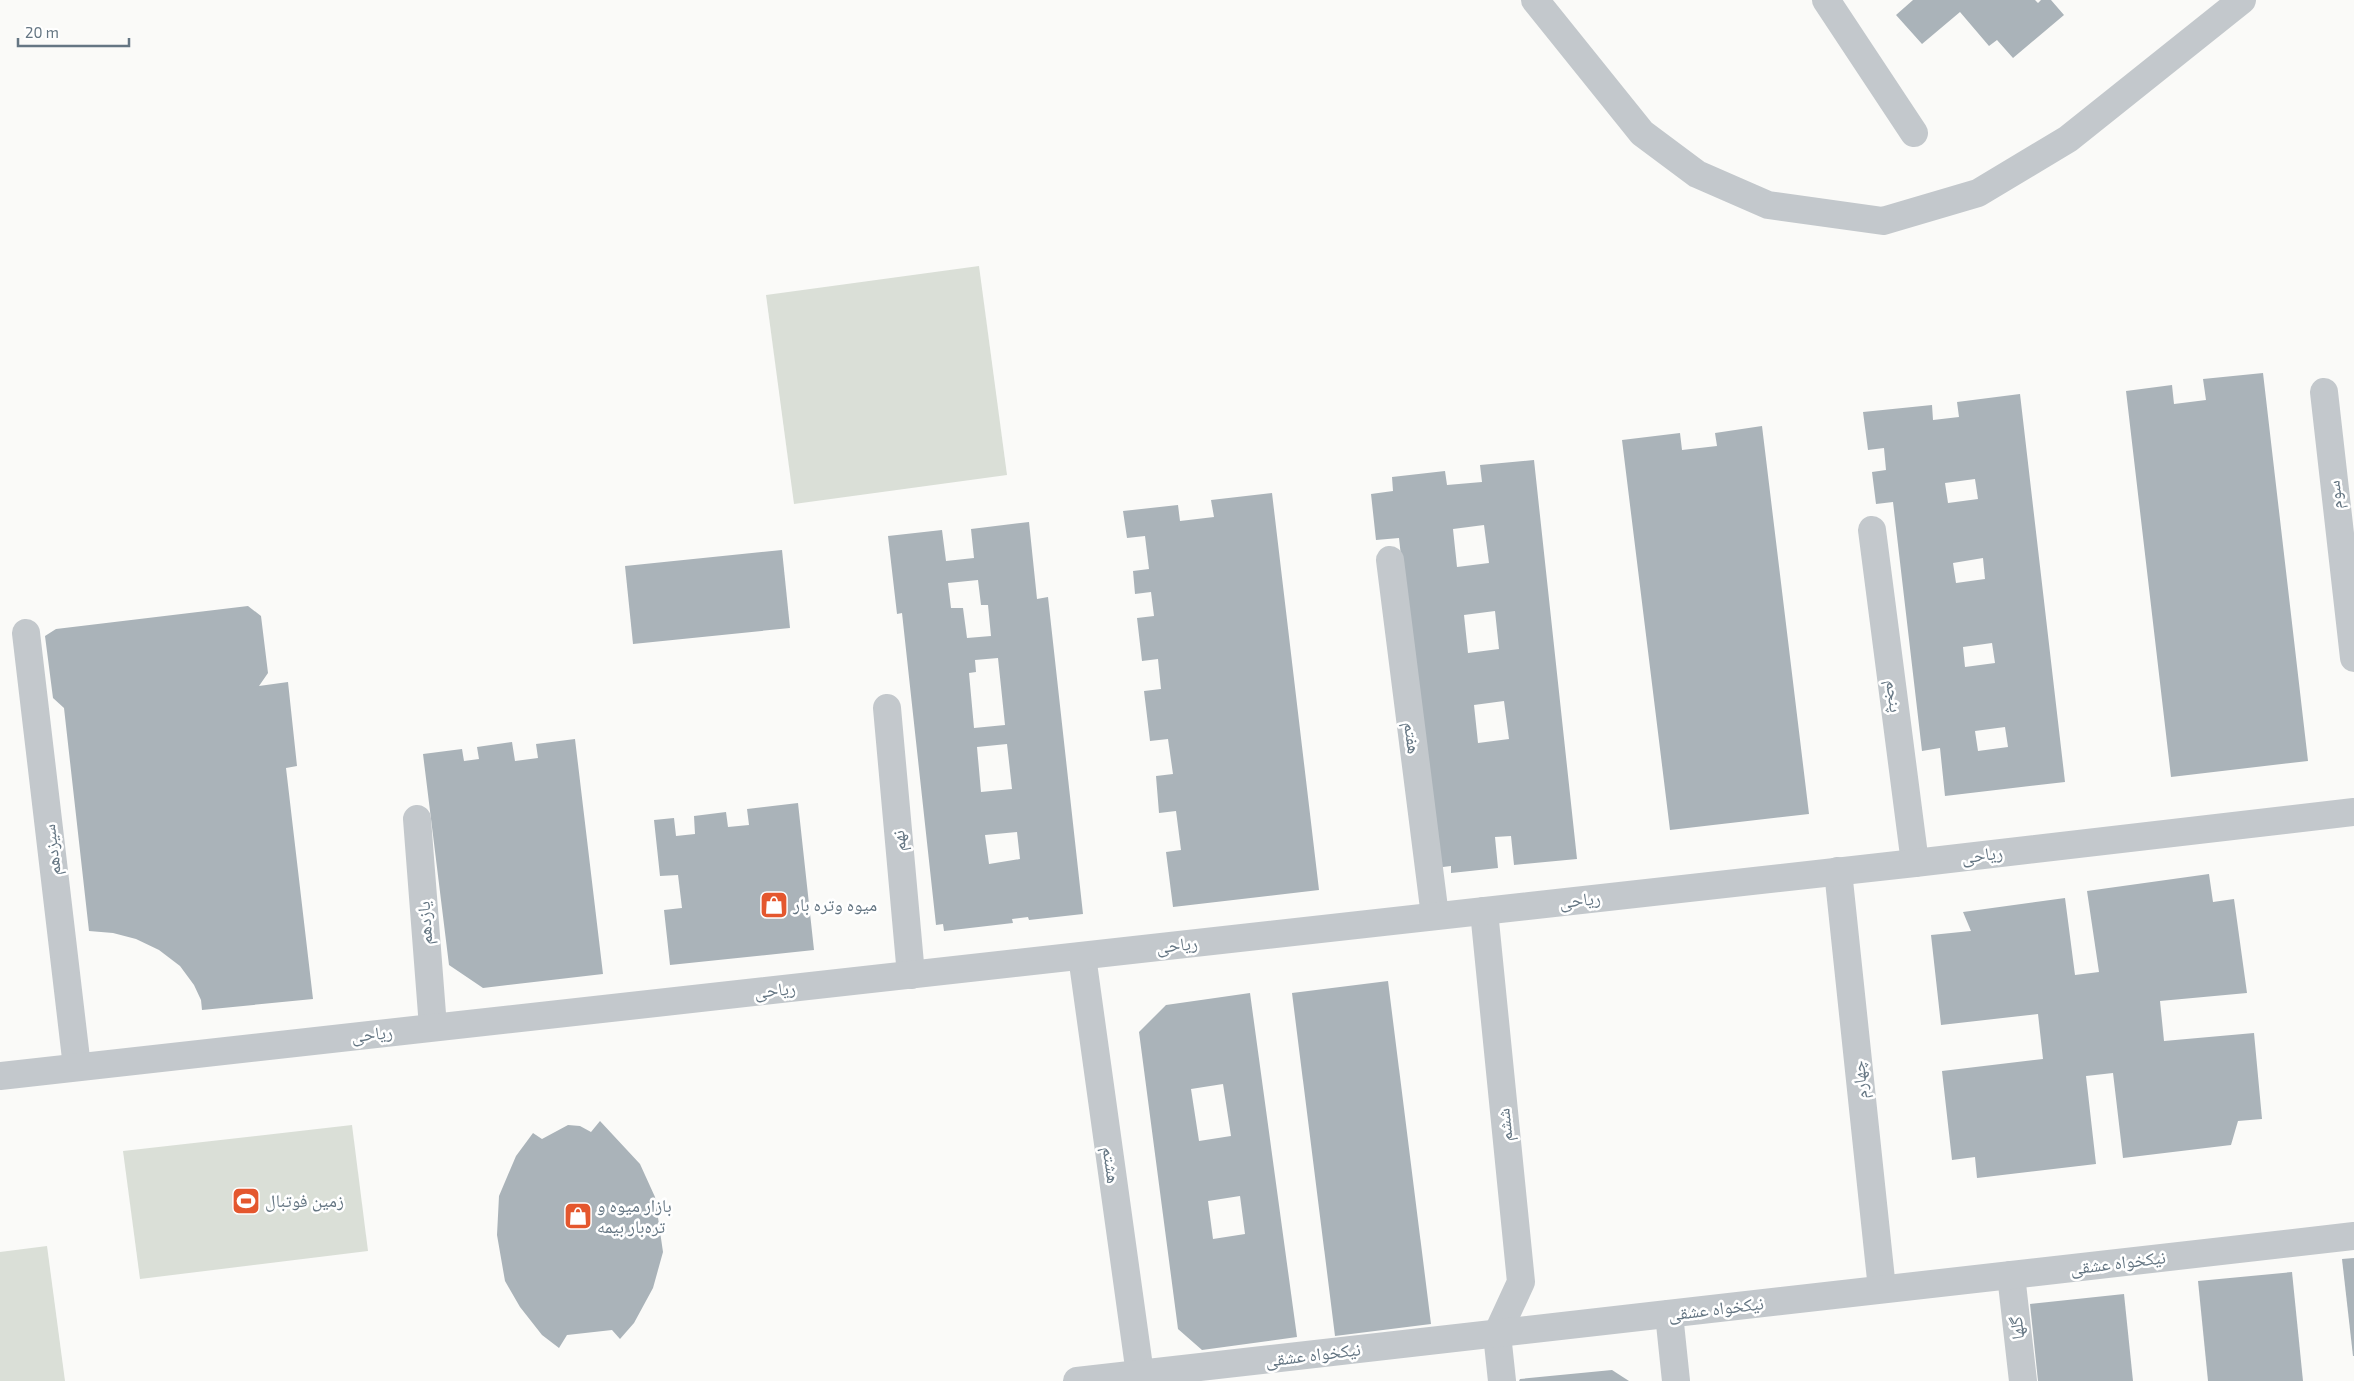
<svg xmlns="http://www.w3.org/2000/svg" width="2354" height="1381" viewBox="0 0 2354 1381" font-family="'Exo 2','Noto Naskh Arabic',sans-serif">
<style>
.green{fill:#dadfd7}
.building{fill:#aab3b9;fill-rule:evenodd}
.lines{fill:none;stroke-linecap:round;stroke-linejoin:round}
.minor{stroke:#c3c8cc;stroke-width:28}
.labels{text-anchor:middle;stroke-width:5;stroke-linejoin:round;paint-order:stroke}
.street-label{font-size:18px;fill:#657683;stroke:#fff}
.poi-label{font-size:18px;fill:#657683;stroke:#fff;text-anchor:start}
</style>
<rect width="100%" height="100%" fill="#fafaf8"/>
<g class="green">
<path d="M979,266L1007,475L794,504L766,295Z"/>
<path d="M352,1125L368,1251L140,1279L123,1151Z"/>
<path d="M47,1246L65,1381H0V1252Z"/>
</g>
<g class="building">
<path d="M1913,0H2035L2038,3L2041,0H2051L2064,15L2013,58L1997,40L1989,46L1960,12L1922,44L1896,15Z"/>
<path d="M2263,373L2308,761L2171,777L2126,391L2172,385L2174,404L2206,400L2203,379Z"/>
<path d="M2020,394L2065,782L1945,796L1940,748L1922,751L1893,502L1876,504L1872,472L1886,470L1884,448L1868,450L1863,412L1932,405L1933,420L1959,417L1957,402ZM1975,479L1978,499L1948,503L1945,483ZM1983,558L1985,579L1956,583L1953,563ZM1992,643L1995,663L1965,667L1963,647ZM2005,727L2008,747L1978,751L1975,731Z"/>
<path d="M1762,426L1809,814L1670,830L1622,440L1680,433L1682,450L1717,446L1715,433Z"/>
<path d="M1534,460L1577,859L1514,865L1511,836L1495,837L1498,868L1451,873V866L1435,868L1399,538L1376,540L1371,494L1393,491L1392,477L1445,471L1447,485L1482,482L1480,465ZM1484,525L1489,563L1457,567L1453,529ZM1495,611L1499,649L1468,653L1464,615ZM1504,701L1509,739L1478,743L1474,705Z"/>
<path d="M1272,493L1319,890L1173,907L1166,852L1181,850L1176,811L1159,813L1156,776L1173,774L1168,739L1150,741L1144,691L1161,689L1158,659L1142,661L1137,618L1154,616L1151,592L1135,594L1133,571L1149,569L1145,536L1127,538L1123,511L1178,505L1180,521L1214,517L1211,500Z"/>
<path d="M1029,522L1037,599L1048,597L1083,914L1029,920L1028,917L1012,919L1013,923L944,931L943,924L936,925L902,613L897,614L888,536L942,530L946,561L974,558L971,529ZM978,580L981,605H988L991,636L967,638L963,608H951L948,583ZM998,658L1005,725L974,728L969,673L976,672L975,660ZM1007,744L1012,789L981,792L977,747ZM1017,832L1020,859L989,864L985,835Z"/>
<path d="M782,550L790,628L633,644L625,566Z"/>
<path d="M248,606L261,616L268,673L259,686L288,682L297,766L286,768L313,999L202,1010L201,1000L194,985L180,966L159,950L136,939L113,933L89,931L64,708L53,698L45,636L56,629Z"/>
<path d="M575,739L603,974L483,988L449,965L423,754L462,749L464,761L479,759L477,747L512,742L515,761L538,758L536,744Z"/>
<path d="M798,803L814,950L670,965L664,910L682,908L678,875L660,876L654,820L674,818L676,836L695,834L694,816L726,812L728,827L749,825L747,809Z"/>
<path d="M2209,874L2213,902L2234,899L2247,993L2160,1001L2164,1041L2254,1033L2262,1119L2238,1121L2231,1145L2123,1158L2113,1073L2086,1076L2096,1164L1977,1178L1975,1157L1952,1160L1942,1071L2043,1059L2038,1014L1941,1025L1931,935L1971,931L1963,912L2065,898L2075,975L2099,972L2087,891Z"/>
<path d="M1388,981L1431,1324L1335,1336L1292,993Z"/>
<path d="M1250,993L1297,1337L1202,1350L1178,1329L1139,1032L1166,1005ZM1223,1084L1231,1136L1199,1141L1191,1089ZM1240,1196L1245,1234L1213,1239L1208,1201Z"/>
<path d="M600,1121L640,1164L655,1197L663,1252L653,1288L634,1323L620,1339L612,1330L567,1335L559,1348L542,1335L520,1307L505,1281L497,1235L499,1196L516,1156L533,1133L542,1139L568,1125L580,1126L591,1132Z"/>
<path d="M2354,1258V1356H2353L2342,1259Z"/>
<path d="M2292,1272L2303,1381H2208L2198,1281Z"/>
<path d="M2124,1294L2133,1381H2038L2030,1304Z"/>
<path d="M1612,1370L1629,1381H1519L1520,1379Z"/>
</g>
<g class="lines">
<g class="minor">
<path d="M1535,0L1642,133L1697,174L1768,205L1883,221L1978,193L2068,139L2242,0"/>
<path d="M1826,0L1914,133"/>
<path d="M2324,392L2354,658"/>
<path d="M1872,530L1915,863"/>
<path d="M1390,560L1435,916"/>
<path d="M26,633L77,1067"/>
<path d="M887,708L911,975"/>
<path d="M417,819L433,1027"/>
<path d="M1838,871L1882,1289"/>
<path d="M1484,911L1521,1282L1497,1334L1502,1381"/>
<path d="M1082,956L1140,1374"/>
<path d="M0,1076L1915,863L2354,812"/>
<path d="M2011,1275L2023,1381"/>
<path d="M1669,1314L1676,1381"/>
<path d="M1077,1381L2354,1236"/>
</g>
</g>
<defs>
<symbol id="shop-square" viewBox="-11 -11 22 22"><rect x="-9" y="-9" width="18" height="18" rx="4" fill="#e4572e" stroke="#fff"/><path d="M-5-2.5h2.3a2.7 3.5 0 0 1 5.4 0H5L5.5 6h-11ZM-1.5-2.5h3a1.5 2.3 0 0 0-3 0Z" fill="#fff"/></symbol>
<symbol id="stadium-square" viewBox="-11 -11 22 22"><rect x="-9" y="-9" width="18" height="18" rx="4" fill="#e4572e" stroke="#fff"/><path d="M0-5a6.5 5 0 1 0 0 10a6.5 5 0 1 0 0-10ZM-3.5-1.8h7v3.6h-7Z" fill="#fff"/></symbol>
</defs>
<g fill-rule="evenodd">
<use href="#shop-square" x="758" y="889" width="32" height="32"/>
<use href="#stadium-square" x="230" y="1185" width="32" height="32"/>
<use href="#shop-square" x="562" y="1200" width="32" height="32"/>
</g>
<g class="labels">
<g class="street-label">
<text transform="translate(2335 495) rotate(-97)" y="6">سوم</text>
<text transform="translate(1894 696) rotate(83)" y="6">پنجم</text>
<text transform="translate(1412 738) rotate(83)" y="6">هفتم</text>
<text transform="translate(899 841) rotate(-95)" y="6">نهم</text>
<text transform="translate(52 850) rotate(-97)" y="6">سیزدهم</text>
<text transform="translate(1982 855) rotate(-7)" y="6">ریاحی</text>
<text transform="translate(1580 900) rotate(-6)" y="6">ریاحی</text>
<text transform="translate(425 923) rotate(-94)" y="6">یازدهم</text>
<text transform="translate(1177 945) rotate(-6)" y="6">ریاحی</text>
<text transform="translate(775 990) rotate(-6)" y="6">ریاحی</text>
<text transform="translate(372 1034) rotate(-6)" y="6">ریاحی</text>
<text transform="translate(1860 1080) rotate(-96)" y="6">چهارم</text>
<text transform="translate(1505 1125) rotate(-96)" y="6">ششم</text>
<text transform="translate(1111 1165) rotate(82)" y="6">هشتم</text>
<text transform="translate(2118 1263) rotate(-7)" y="6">نیکخواه عشقی</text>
<text transform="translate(1716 1309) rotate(-7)" y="6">نیکخواه عشقی</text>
<text transform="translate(2017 1328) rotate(-96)" y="6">گلها</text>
<text transform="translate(1313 1355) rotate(-7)" y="6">نیکخواه عشقی</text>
</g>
<g class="poi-label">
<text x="793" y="911">میوه وتره بار</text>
<text x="265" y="1207">زمین فوتبال</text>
<text x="597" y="1212">بازار میوه و<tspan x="597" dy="21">تره‌بار بیمه</tspan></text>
</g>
</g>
<path d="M18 38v8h111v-8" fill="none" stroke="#657683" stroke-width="2.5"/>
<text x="25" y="38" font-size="15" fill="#657683" stroke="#ffffff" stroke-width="4" paint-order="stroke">20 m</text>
</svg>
